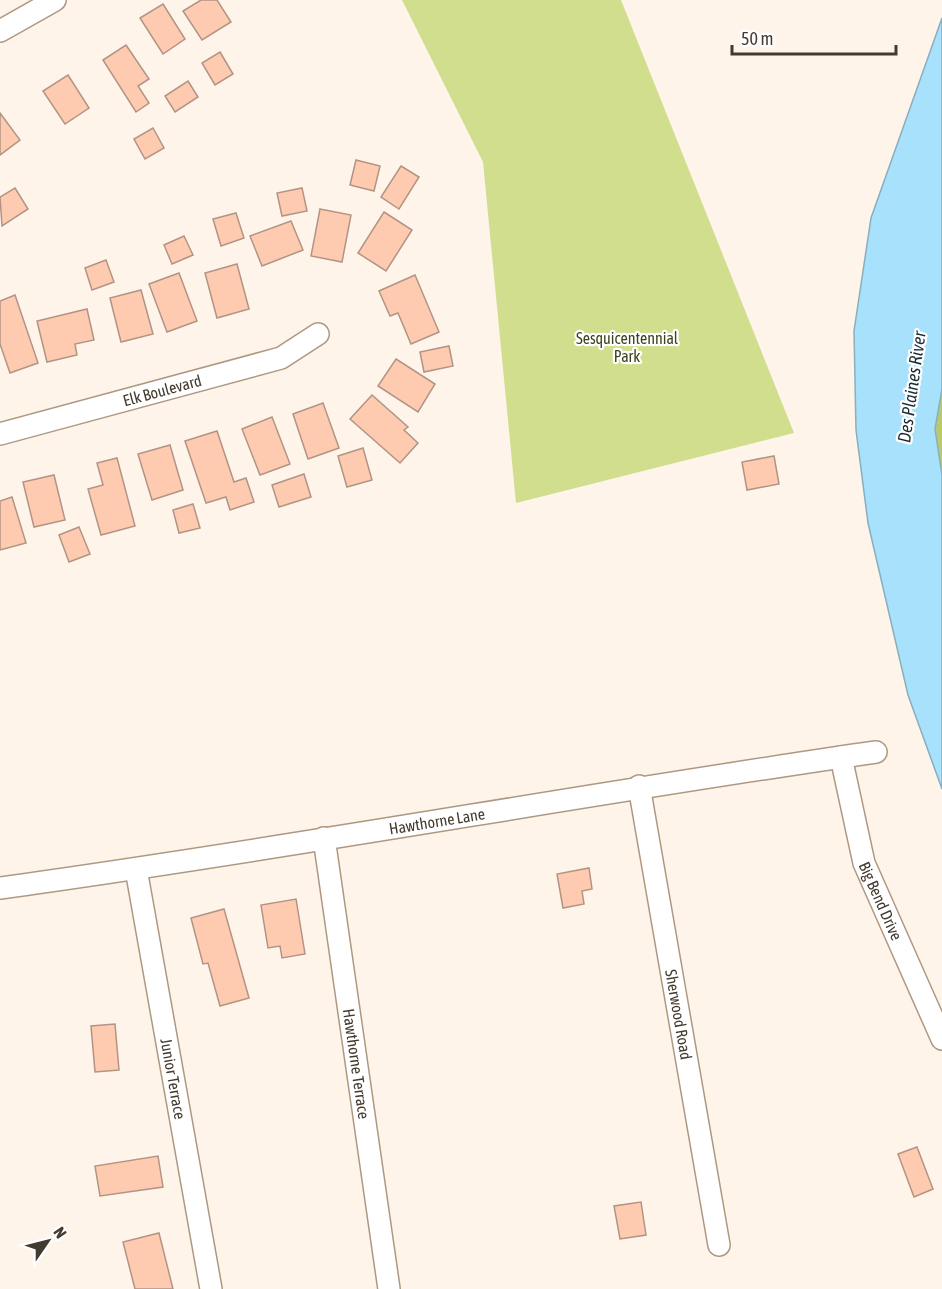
<svg xmlns="http://www.w3.org/2000/svg" width="942" height="1289" viewBox="0 0 942 1289" font-family="'Asap Condensed',sans-serif">
<style>
.green{fill:#d0de8d}
.forest{fill:#bac86f}
.water{fill:#a7e1fb;stroke:#89afbe;stroke-width:1.5}
.building{fill:#ffcbb0;stroke:#b29485;stroke-width:1.5}
.lines{fill:none;stroke-linecap:round;stroke-linejoin:round}
.minor-casing{stroke:#af9881;stroke-width:24}
.minor{stroke:#fff;stroke-width:21}
.labels{text-anchor:middle;stroke-width:4.5;stroke-linejoin:round;paint-order:stroke}
.park-label{font-size:16px;fill:#3c421c;stroke:#fff}
.street-label{font-size:16px;fill:#433a30;stroke:#fff}
.water-label{font-size:18px;font-style:italic;fill:#1a2d35;stroke:#fff}
</style>
<rect width="100%" height="100%" fill="#fef4ea"/>
<path class="green" d="M402,0H621L794,433L516,503L483,162Z"/>
<path class="forest" d="M942,389V475L935,429Z"/>
<path class="water" d="M942,18V389L935,429L942,475V789L908,695L868,523L856,430L854,331L871,218Z"/>
<g class="building">
<path d="M201,0H217L231,22L202,40L183,11Z"/>
<path d="M163,4L185,39L163,54L140,18Z"/>
<path d="M126,45L149,79L138,86L149,103L136,112L103,60Z"/>
<path d="M220,52L233,74L215,85L202,63Z"/>
<path d="M68,75L89,108L65,124L43,91Z"/>
<path d="M188,81L198,97L175,112L165,96Z"/>
<path d="M0,113L20,140L0,155Z"/>
<path d="M153,128L164,148L145,159L134,139Z"/>
<path d="M356,160L380,166L374,191L350,185Z"/>
<path d="M401,166L419,177L399,209L381,197Z"/>
<path d="M15,188L28,209L2,226L0,197Z"/>
<path d="M302,188L307,211L282,216L277,193Z"/>
<path d="M320,209L351,215L342,262L311,256Z"/>
<path d="M384,212L412,230L386,271L358,253Z"/>
<path d="M236,213L244,238L221,246L213,219Z"/>
<path d="M291,221L303,250L262,266L250,236Z"/>
<path d="M184,236L193,255L172,264L164,245Z"/>
<path d="M106,260L114,282L92,290L85,268Z"/>
<path d="M237,264L249,309L217,318L205,273Z"/>
<path d="M179,273L197,321L167,332L149,284Z"/>
<path d="M415,275L439,332L411,344L398,313L390,316L379,291Z"/>
<path d="M141,290L153,334L121,342L110,298Z"/>
<path d="M15,295L38,363L10,373L0,344V301Z"/>
<path d="M87,309L94,340L75,344L77,355L47,362L37,321Z"/>
<path d="M449,346L453,366L424,372L420,352Z"/>
<path d="M396,359L435,384L418,412L378,386Z"/>
<path d="M372,395L408,427L404,430L418,443L400,463L350,419Z"/>
<path d="M323,403L339,448L308,459L293,414Z"/>
<path d="M272,417L290,464L260,475L242,429Z"/>
<path d="M217,431L234,482L246,478L254,502L230,510L226,497L206,503L185,441Z"/>
<path d="M170,445L183,490L152,500L138,454Z"/>
<path d="M363,448L372,480L347,487L338,456Z"/>
<path d="M774,456L779,484L747,490L742,462Z"/>
<path d="M117,458L135,526L101,535L88,489L103,485L97,463Z"/>
<path d="M304,474L311,497L279,507L272,485Z"/>
<path d="M54,475L65,520L34,527L23,482Z"/>
<path d="M12,497L26,543L0,550V501Z"/>
<path d="M193,504L200,528L179,533L173,510Z"/>
<path d="M79,527L90,554L69,562L59,535Z"/>
<path d="M589,868L592,889L582,891L584,904L563,908L557,874Z"/>
<path d="M296,899L305,954L282,958L280,946L268,948L261,905Z"/>
<path d="M224,909L249,998L220,1006L208,963L203,964L191,918Z"/>
<path d="M115,1024L119,1070L95,1072L91,1026Z"/>
<path d="M917,1147L933,1189L914,1197L898,1154Z"/>
<path d="M158,1156L163,1187L100,1196L95,1166Z"/>
<path d="M641,1202L646,1235L620,1239L614,1206Z"/>
<path d="M159,1233L173,1289H135L123,1242Z"/>
</g>
<g class="lines">
<defs>
<g id="minor">
<path d="M0,31L55,0"/>
<path id="s1" d="M0,434L281,358L318,334"/>
<path id="s2" d="M841,757L864,863L942,1039"/>
<path id="s3" d="M639,786L719,1245"/>
<path id="s4" d="M324,838L389,1289"/>
<path id="s5" d="M136,869L211,1289"/>
<path id="s6" d="M0,888C293,848 583,794 876,752"/>
</g>
</defs>
<use href="#minor" class="minor-casing"/>
<use href="#minor" class="minor"/>
</g>
<g class="labels">
<g class="park-label">
<text x="627" y="344">Sesquicentennial<tspan x="627" dy="18">Park</tspan></text>
</g>
<g class="street-label">
<text dy="6" stroke="none"><textPath href="#s1" startOffset="168">Elk Boulevard</textPath></text>
<text dy="6" stroke="none"><textPath href="#s6" startOffset="442">Hawthorne Lane</textPath></text>
<text dy="6" stroke="none"><textPath href="#s2" startOffset="150">Big Bend Drive</textPath></text>
<text dy="6" stroke="none"><textPath href="#s3" startOffset="232">Sherwood Road</textPath></text>
<text dy="6" stroke="none"><textPath href="#s4" startOffset="228">Hawthorne Terrace</textPath></text>
<text dy="6" stroke="none"><textPath href="#s5" startOffset="213">Junior Terrace</textPath></text>
</g>
<g class="water-label">
<text transform="translate(912 387) rotate(-82)" y="6">Des Plaines River</text>
</g>
</g>
<g transform="translate(48 1241) rotate(55)" stroke="#ffffff" stroke-width="4.5" paint-order="stroke">
<path d="M0-4.5L10 22L0 15L-10 22Z" fill="#433a30"/>
<text y="-9" font-size="16" font-weight="bold" text-anchor="middle" fill="#433a30">N</text>
</g>
<path d="M732 45v9h164v-9" fill="none" stroke="#433a30" stroke-width="3"/>
<text x="741" y="45" font-size="18" fill="#433a30" stroke="#ffffff" stroke-width="4.5" paint-order="stroke">50 m</text>
</svg>
